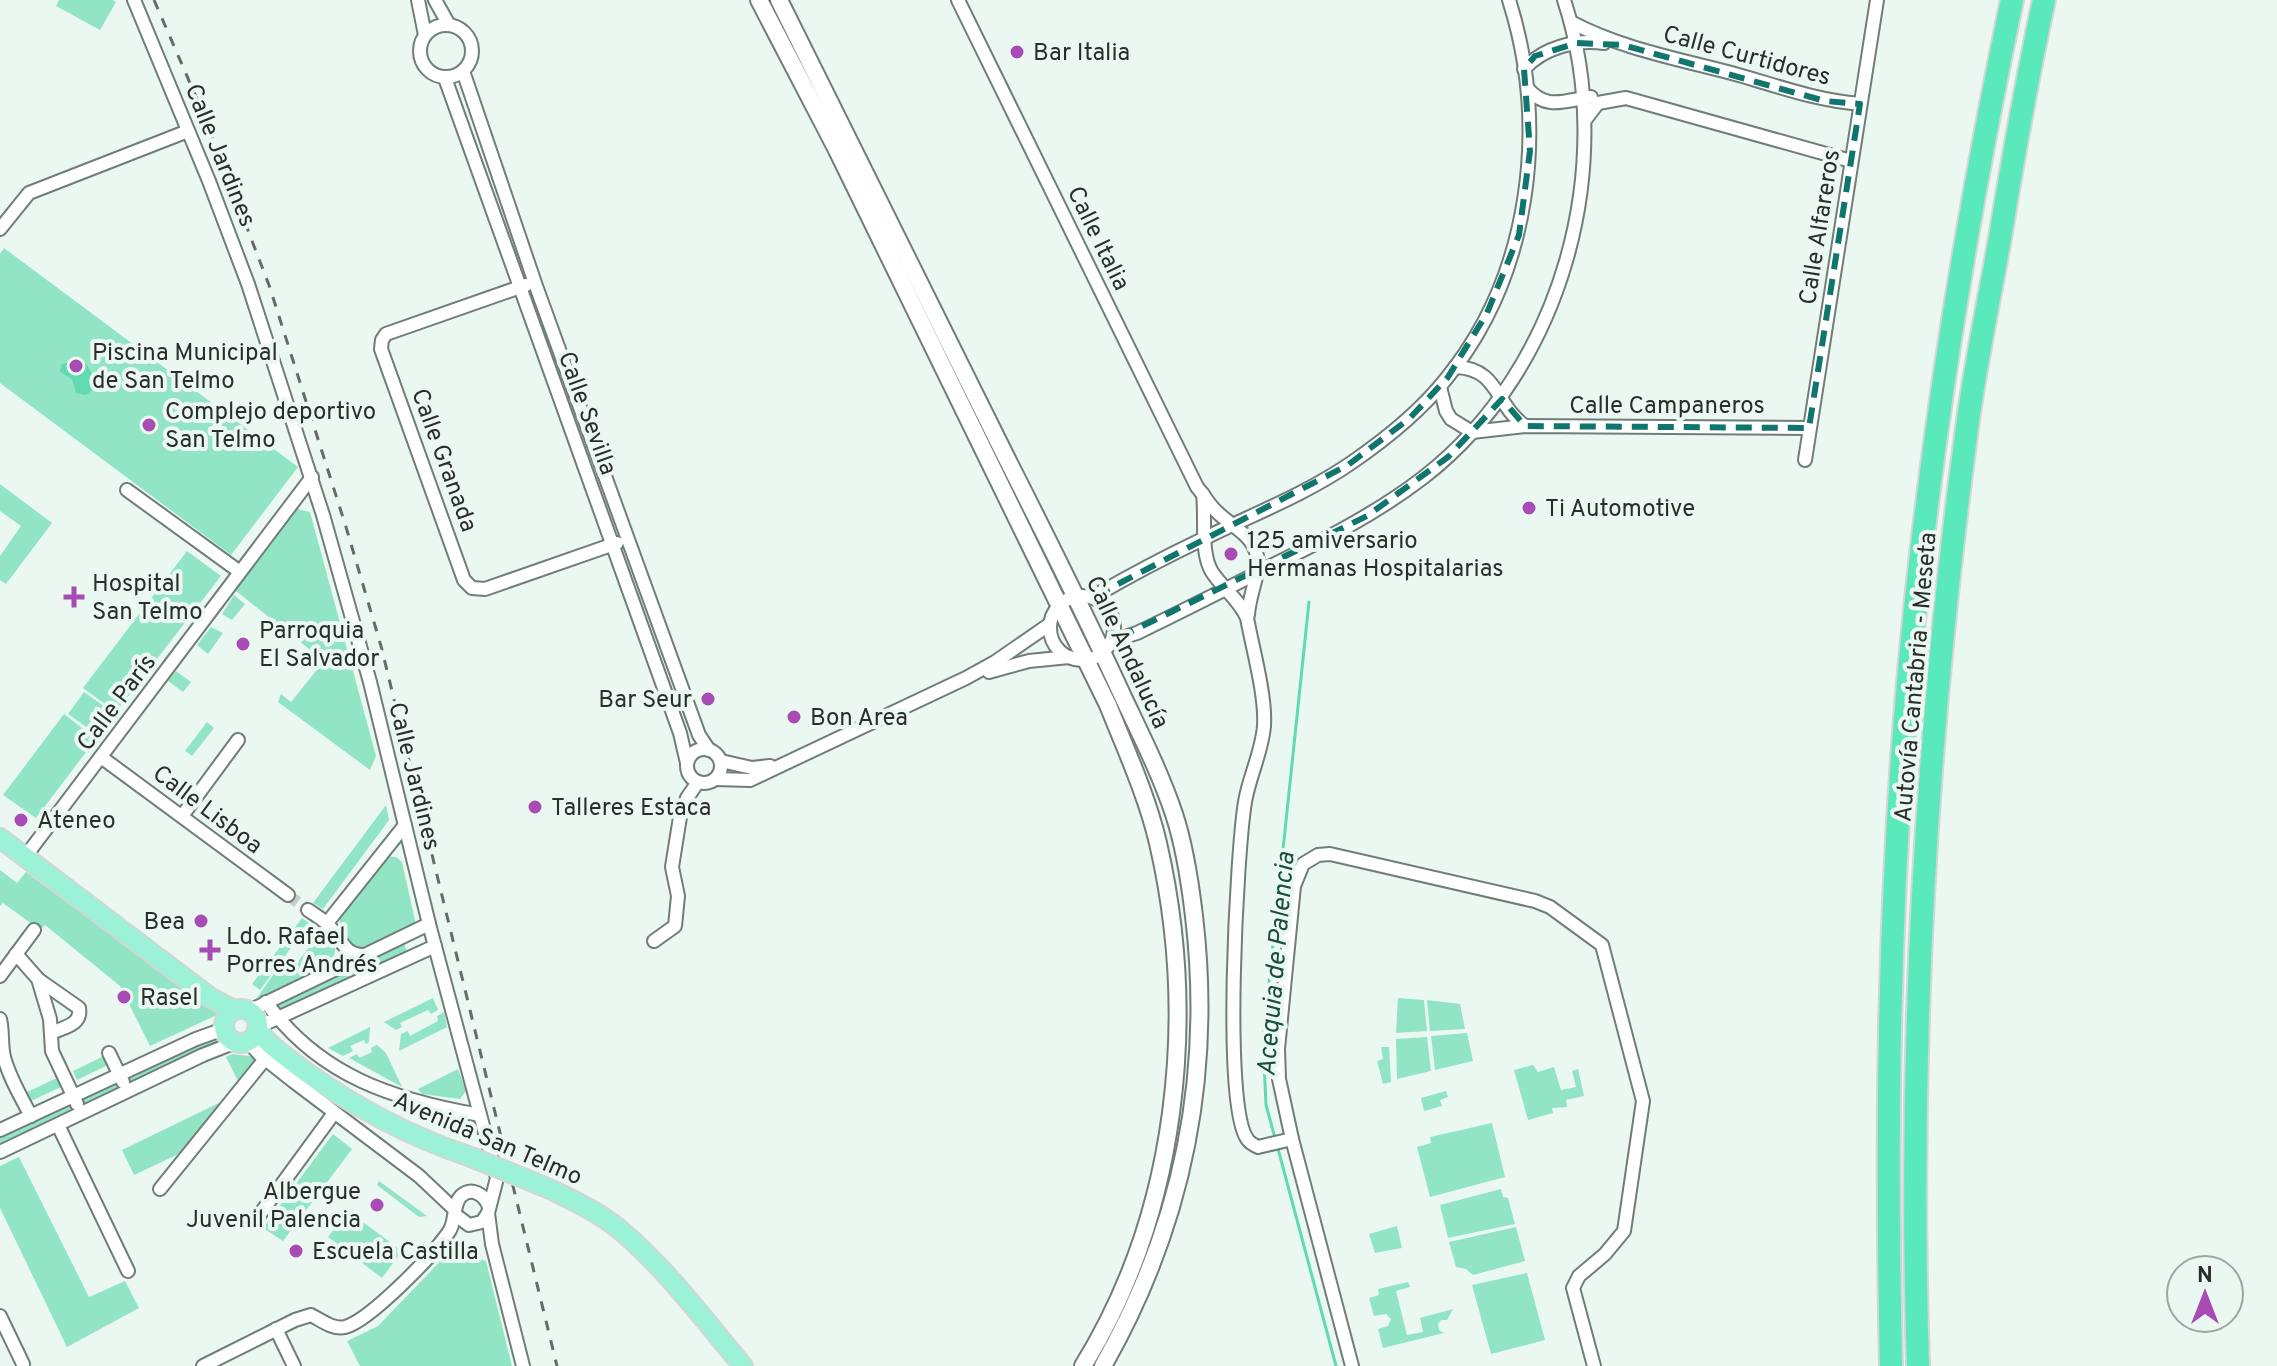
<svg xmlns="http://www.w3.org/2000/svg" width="2277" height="1366" viewBox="0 0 2277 1366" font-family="Overpass,sans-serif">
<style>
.green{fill:#91e5c5}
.water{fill:#60dab1}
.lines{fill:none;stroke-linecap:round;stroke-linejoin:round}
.stream{stroke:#60dab1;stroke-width:3}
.street-tunnel{stroke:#c4d0ca;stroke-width:12;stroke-dasharray:12 6;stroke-linecap:butt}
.street-casing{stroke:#717d78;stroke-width:16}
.secondary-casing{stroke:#717d78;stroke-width:20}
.primary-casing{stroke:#d4d5d5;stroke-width:22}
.highway-casing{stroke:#d4d5d5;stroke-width:26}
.street{stroke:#fff;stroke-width:12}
.secondary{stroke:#fff;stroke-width:16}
.primary{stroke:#9cf2d6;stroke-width:18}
.highway{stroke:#5ae9bb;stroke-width:22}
.rail{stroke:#646c68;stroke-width:3;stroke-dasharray:10 10;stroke-linecap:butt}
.primary-bridge-casing{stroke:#d4d5d5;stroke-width:22;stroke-linecap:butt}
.primary-bridge{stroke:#9cf2d6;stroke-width:18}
.marked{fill:none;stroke:#0f766e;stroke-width:6;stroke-dasharray:16 10;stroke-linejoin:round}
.poi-dot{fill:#a84bb5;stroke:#ebf8f2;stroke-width:3}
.labels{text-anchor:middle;stroke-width:8;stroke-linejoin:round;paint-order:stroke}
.poi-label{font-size:24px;fill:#292e2b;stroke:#ebf8f2;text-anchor:start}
.street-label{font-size:24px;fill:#292e2b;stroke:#ebf8f2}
.water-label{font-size:26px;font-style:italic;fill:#194d3c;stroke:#ebf8f2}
</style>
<rect width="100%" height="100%" fill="#ebf8f2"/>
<g class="green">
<path d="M59,0H113L116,2L100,30L56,6Z"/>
<path d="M4,248L298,467L231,555L0,383V254Z"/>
<path d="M0,484L52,523L6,584L0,580V556L21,526L0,511Z"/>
<path d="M297,509L310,512L376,756L370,770L278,702L281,694L291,702L324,661L236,591Z"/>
<path d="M187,551L221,576L116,712L83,688Z"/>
<path d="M234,595L245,604L232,620L222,614Z"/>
<path d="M211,627L223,633L208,654L197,645Z"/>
<path d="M176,671L191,682L183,692L168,681Z"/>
<path d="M84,692L115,714L99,736L68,714Z"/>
<path d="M64,714L96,739L36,818L3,795Z"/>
<path d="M207,722L214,728L192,756L185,751Z"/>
<path d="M386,805L389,820L323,909L313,903Z"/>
<path d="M385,856L396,857L402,862L416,925L361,951C346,944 336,929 341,913Z"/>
<path d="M0,870L17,883L26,872L219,1014L150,1046L120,986L45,925L40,930L3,903L0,906Z"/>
<path d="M302,918L309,923L260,990L252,984Z"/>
<path d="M322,930C338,938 339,954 328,967L257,998L277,969L287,976Z"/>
<path d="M401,938L410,957L278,1019L266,1002Z"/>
<path d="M433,998L438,1010L431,1014L428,1010L400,1023L402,1027L396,1030L384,1022Z"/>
<path d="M1398,998L1424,1000L1427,1031L1396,1033Z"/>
<path d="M1427,1000L1460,1004L1465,1029L1430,1031Z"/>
<path d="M444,1012L447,1027L399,1051L401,1034L408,1031L410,1036L438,1021L437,1016Z"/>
<path d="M370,1027L369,1042L366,1044L364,1040L350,1046L353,1051L343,1056L328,1048Z"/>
<path d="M224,1029L228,1037L236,1042L0,1152V1132Z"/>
<path d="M1467,1033L1473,1061L1435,1070L1431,1036Z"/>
<path d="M1427,1037L1431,1071L1397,1079L1396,1039Z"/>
<path d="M377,1045L386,1053L402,1087L349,1058L357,1054L359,1058L372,1052L371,1048Z"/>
<path d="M1381,1047H1389L1391,1082L1383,1084L1377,1061L1383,1059Z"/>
<path d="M232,1054L250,1056L256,1062L239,1083L226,1057Z"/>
<path d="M102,1057L108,1065L77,1080L73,1071Z"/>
<path d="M1533,1065L1538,1072L1554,1067L1561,1090L1576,1087L1572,1071L1578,1069L1584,1096L1566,1100L1567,1107L1552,1108L1553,1113L1528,1120L1514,1070Z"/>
<path d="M458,1069L466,1091L460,1099L422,1094L418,1089Z"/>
<path d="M59,1077L63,1086L29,1102L25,1093Z"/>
<path d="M1446,1091L1448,1097L1440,1100L1442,1106L1424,1111L1421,1098Z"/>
<path d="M227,1099L185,1151L134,1175L122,1150Z"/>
<path d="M1492,1123L1505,1177L1430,1197L1417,1147L1431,1143L1430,1137Z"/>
<path d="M333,1134L352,1149L283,1241L263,1228Z"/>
<path d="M19,1157L89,1297L125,1281L139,1308L67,1347L0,1208V1166Z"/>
<path d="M379,1181L427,1216L419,1217L377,1185Z"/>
<path d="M1501,1189L1503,1197L1508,1198L1515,1224L1448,1238L1440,1205Z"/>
<path d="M348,1211L402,1251L382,1278L328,1237Z"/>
<path d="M1397,1226L1402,1248L1375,1253L1369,1234Z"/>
<path d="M1516,1227L1525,1261L1473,1275L1466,1269L1456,1267L1449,1242Z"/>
<path d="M452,1249L486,1261L512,1366H360L347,1341L378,1326Z"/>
<path d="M1527,1273L1545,1340L1491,1354L1472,1285Z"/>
<path d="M1408,1282L1410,1287L1396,1291L1407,1335L1423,1332L1420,1318L1453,1309L1447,1320H1441L1438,1324L1439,1330L1444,1333L1383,1348L1378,1329L1388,1326L1391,1319L1386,1314L1374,1316L1369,1298L1379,1295L1378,1289Z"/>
</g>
<path class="water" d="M74,361L87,365L95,380L92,390L86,395L76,393L72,379L60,372L62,364Z"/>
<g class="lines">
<g class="stream">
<path d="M1275,1138L1266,1105L1263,1040L1309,602"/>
<path d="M1277,1145L1336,1366"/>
</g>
<path class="street-tunnel" d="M288,895L308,910"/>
<defs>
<g id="street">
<path d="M134,0L209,181L248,284L323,515L370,682L429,924L497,1178L488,1213L482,1222L469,1225L457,1216"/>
<path d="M418,0L425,35"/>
<path d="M435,0L449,25"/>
<path d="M958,0L1197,487C1204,495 1209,505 1217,512C1234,529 1258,536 1258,565C1257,580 1249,597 1248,615"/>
<path d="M1571,22C1622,49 1679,59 1735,74C1778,86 1814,100 1860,104"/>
<circle cx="446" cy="51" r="26"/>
<path d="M1524,69C1543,48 1575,39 1604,43"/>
<path d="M463,71L536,286L699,735L709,750"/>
<path d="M445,78L680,733L687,763"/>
<path d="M1528,89C1547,111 1566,100 1591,97"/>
<path d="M1585,120L1598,103L1626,98L1851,161"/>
<path d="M0,229L29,193L188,131"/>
<path d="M526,285L386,334L382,340L381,349L464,580L472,588L485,589L617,543"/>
<path d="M1455,367C1499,368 1495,405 1525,426"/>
<path d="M1440,387L1446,411L1451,419L1472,432L1525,426L1809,428"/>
<path d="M1805,460L1877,0"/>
<path d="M127,490L240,572"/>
<path d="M1203,494C1206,517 1200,553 1212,572C1223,589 1239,599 1247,618C1253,650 1266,696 1264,726C1262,752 1249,777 1245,802C1237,850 1222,1110 1248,1140C1250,1143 1254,1145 1258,1147L1292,1139L1279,1079L1278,1049L1294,886L1303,864L1318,855L1330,854L1535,901L1550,907L1602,945L1643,1101L1624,1231L1605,1254L1579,1276L1573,1288L1594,1366"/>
<circle cx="1082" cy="628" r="32"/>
<path d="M1093,597C1129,576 1167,556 1205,538C1254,514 1306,494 1351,463C1386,439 1419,413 1446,379C1531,275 1549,126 1509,0"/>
<path d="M1112,641L1137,633C1181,612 1224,590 1267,568C1322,541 1376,514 1424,477C1563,369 1618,165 1564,0"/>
<path d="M989,672L1029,661L1069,657"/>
<circle cx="704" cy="766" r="17"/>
<path d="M101,757L288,895"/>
<path d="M721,761L752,768L770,766"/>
<path d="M716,779L750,780L966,678L995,662L1050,624"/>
<path d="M182,816L238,740"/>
<path d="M25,857L312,477"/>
<path d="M308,910C315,915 323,919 329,926C341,938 344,955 363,955"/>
<path d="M327,923L405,825"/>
<path d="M654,941L675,926L678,896L672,867L680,817L687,798L698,782"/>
<path d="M16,954L38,979L50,1019L52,1051L77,1104"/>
<path d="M0,976L34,930"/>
<path d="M39,980L79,1008C82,1025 64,1027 51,1033"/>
<path d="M266,1002C319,1076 394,1100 480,1115"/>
<path d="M249,1011L429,924"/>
<path d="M0,1019C3,1031 1,1045 4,1057C9,1077 21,1097 31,1116"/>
<path d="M258,1027L435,946"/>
<path d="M248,1041L259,1054L293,1081L419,1176L455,1210"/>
<path d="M109,1053L123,1082"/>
<path d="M58,1125L128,1271"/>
<path d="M0,1130L196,1039L224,1029"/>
<path d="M1292,1139L1352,1366"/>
<path d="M0,1152L203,1055L236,1042"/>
<path d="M160,1189L265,1059"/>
<path d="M488,1213L492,1244L523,1366"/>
<path d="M255,1221L334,1113"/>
<path d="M0,1316L23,1364"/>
<path d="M276,1329L294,1366"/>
<path d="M203,1366L295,1320L311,1315C321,1320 333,1330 345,1327C369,1321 436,1253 450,1230C456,1219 453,1204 461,1196C472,1186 485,1195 489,1207"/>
</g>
<g id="secondary">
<path d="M759,0L837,150L1108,705C1126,750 1147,796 1158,843C1198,1017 1178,1212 1083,1366"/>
<path d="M779,0C854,153 930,306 1007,459C1047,538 1087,618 1124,699C1142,737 1161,775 1174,814C1185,847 1190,882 1194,916C1213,1076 1182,1227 1103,1366"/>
</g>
<g id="primary">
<path d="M0,838L211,998L234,1010"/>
<circle cx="241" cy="1026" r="17"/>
<path d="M257,1029C268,1045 284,1055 299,1067C352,1106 408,1136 471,1157"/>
<path d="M550,1189C574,1201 598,1212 619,1229C666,1268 704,1320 743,1366"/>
</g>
<g id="highway">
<path d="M1891,1366C1886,1138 1888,910 1908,683C1928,454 1965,225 2012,0"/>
<path d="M1918,1366C1908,1053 1925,739 1967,428C1975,365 1989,301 2000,238C2013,158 2027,79 2044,0"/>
</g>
</defs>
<use href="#street" class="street-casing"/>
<use href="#secondary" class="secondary-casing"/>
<use href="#primary" class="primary-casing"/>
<use href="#highway" class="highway-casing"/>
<use href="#street" class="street"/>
<use href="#secondary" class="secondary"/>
<use href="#primary" class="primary"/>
<use href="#highway" class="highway"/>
<path class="rail" d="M154,0L200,106L269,285L346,527L381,646L557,1366"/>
<defs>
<path id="primary-bridge" d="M471,1157L550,1189"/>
</defs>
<use href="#primary-bridge" class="primary-bridge-casing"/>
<use href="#primary-bridge" class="primary-bridge"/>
</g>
<path class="marked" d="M1577,43L1623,45L1825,101L1860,104L1809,428L1525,426L1502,399L1448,457L1367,516L1112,641L1111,613L1093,597L1348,465L1410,418L1448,377L1487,313L1519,235L1530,151L1524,69L1535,56Z"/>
<g class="poi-dot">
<circle cx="1017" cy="52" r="8"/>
<circle cx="76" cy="366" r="8"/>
<circle cx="149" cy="425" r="8"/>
<circle cx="1529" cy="508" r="8"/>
<circle cx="1231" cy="554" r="8"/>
<path d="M70 585h8v8h8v8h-8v8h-8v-8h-8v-8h8z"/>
<circle cx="243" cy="644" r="8"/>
<circle cx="708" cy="699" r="8"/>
<circle cx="794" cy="717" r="8"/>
<circle cx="535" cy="807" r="8"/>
<circle cx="21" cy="820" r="8"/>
<circle cx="201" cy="921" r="8"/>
<path d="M206 938h8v8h8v8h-8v8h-8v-8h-8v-8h8z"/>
<circle cx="124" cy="997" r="8"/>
<circle cx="377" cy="1205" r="8"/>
<circle cx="296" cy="1251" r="8"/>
</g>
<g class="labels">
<g class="poi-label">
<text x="1033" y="60">Bar Italia</text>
<text x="92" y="360">Piscina Municipal<tspan x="92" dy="28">de San Telmo</tspan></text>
<text x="165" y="419">Complejo deportivo<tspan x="165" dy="28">San Telmo</tspan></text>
<text x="1545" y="516">Ti Automotive</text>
<text x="1247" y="548">125 amiversario<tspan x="1247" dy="28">Hermanas Hospitalarias</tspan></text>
<text x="92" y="591">Hospital<tspan x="92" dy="28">San Telmo</tspan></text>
<text x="259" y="638">Parroquia<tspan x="259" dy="28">El Salvador</tspan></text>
<text x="692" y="707" text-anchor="end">Bar Seur</text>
<text x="810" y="725">Bon Area</text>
<text x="551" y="815">Talleres Estaca</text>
<text x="37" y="828">Ateneo</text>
<text x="185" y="929" text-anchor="end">Bea</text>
<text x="226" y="944">Ldo. Rafael<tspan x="226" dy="28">Porres Andrés</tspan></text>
<text x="140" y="1005">Rasel</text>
<text x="361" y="1199" text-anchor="end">Albergue<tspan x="361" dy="28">Juvenil Palencia</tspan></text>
<text x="312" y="1259">Escuela Castilla</text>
</g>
<g class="street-label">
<text transform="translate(1747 55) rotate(15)" y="8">Calle Curtidores</text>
<text transform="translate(221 155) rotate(68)" y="8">Calle Jardines</text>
<text transform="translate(1819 227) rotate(-81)" y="8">Calle Alfareros</text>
<text transform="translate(1099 238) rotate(64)" y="8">Calle Italia</text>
<text x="1667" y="413">Calle Campaneros</text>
<text transform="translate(588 413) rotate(70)" y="8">Calle Sevilla</text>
<text transform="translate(445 460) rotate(70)" y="8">Calle Granada</text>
<text transform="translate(1128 652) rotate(65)" y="8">Calle Andalucía</text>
<text transform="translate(1915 677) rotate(-85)" y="8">Autovía Cantabria - Meseta</text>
<text transform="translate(116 702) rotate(-53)" y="8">Calle París</text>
<text transform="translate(415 776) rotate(76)" y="8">Calle Jardines</text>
<text transform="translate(208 809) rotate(37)" y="8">Calle Lisboa</text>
<text transform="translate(488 1138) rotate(23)" y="8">Avenida San Telmo</text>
</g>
<g class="water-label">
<text transform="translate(1275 964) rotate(-85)" y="9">Acequia de Palencia</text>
</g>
</g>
<g transform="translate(2205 1294)"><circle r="38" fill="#ebf8f2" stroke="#9da7a2" stroke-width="2"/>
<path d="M0-6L14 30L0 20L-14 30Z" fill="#a84bb5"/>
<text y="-12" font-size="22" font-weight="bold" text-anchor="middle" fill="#292e2b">N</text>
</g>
</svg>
